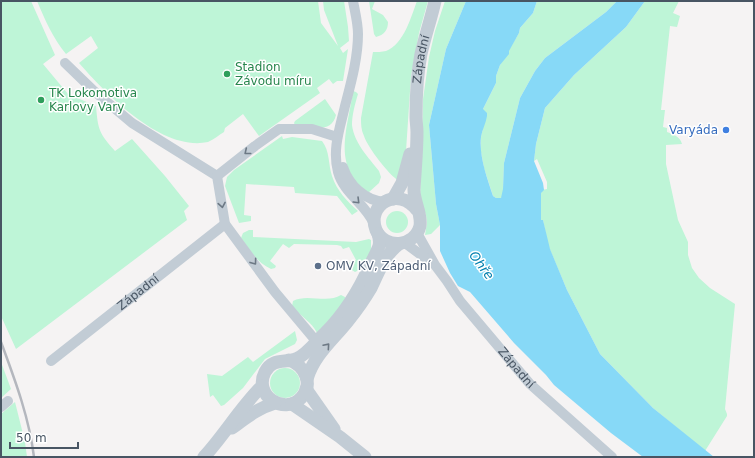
<svg xmlns="http://www.w3.org/2000/svg" width="755" height="458" viewBox="0 0 755 458" font-family="'DejaVu Sans',sans-serif">
<style>
.green{fill:#bef5d7}
.water{fill:#87d9f7}
.lines{fill:none;stroke-linecap:round;stroke-linejoin:round}
.minor{stroke:#c2ccd5;stroke-width:10}
.tertiary{stroke:#c2ccd5;stroke-width:13}
.rail{stroke:#b4b7be;stroke-width:2.5}
.oneway{stroke:#6d7985}
.leisure-dot{fill:#2e9e5b;stroke:#fff;stroke-width:1.5}
.shop-dot{fill:#3f7fe0;stroke:#fff;stroke-width:1.5}
.service-dot{fill:#5c6f8a;stroke:#fff;stroke-width:1.5}
.labels{text-anchor:middle;stroke-width:3;stroke-linejoin:round;paint-order:stroke}
.street-label{font-size:12px;fill:#485563;stroke:#fff}
.leisure-label{font-size:12px;fill:#27864d;stroke:#fff;text-anchor:start}
.shop-label{font-size:12px;fill:#366cbe;stroke:#fff;text-anchor:end}
.service-label{font-size:12px;fill:#4e5e75;stroke:#fff;text-anchor:start}
.water-label{font-size:13px;font-style:italic;fill:#027fad;stroke:#fff}
</style>
<rect width="100%" height="100%" fill="#f5f3f3"/>
<g class="green">
<path d="M1,1H31L55,55L43,64L68,94L96,106C98,130 99,133 115,151L132,139L165,176L189,206L184,211L187,220L16,349L1,316Z"/>
<path d="M37,1H318L321,23L338,46L324,10L323,1H344L348,27L349,41L340,48L343,53L348,49L343,81H337L333,84L329,79L317,88L320,93L259,136L243,114L225,128L224,132C219,135 213,140 208,142C162,152 106,94 79,63L98,48L91,36L66,54C53,38 45,20 37,1Z"/>
<path d="M369,1H375L372,9L383,15L388,22C388,30 384,35 376,37L374,34Z"/>
<path d="M417,1H428L419,33L411,76L406,151L399,181C389,175 368,148 364,136C361,130 361,124 361,118L373,52C377,52 382,52 386,51C404,44 411,17 417,1Z"/>
<path d="M445,1H466L446,49L429,125L436,204L440,225L431,234L425,235L427,223L426,215L420,200L423,99L429,57L435,31Z"/>
<path d="M537,1H617L606,12L545,58L535,71L520,98L504,163L503,196L501,198H496L493,196L484,168L481,152V137L483,128V109L496,83V76L500,65L519,33L520,28L533,13Z"/>
<path d="M645,1H679L673,13L680,16L677,27L670,26L661,110H665L663,127L667,128V132C675,135 680,137 682,144L666,145V164L678,220L688,242V255L692,268L699,278L710,288L735,304L725,409L727,414V416L705,451L653,408L600,354L567,290L548,245L543,220H541V193L542,190L547,189V182L537,159L534,161L536,144L545,108L574,75L626,27Z"/>
<path d="M353,91L356,92L358,94C355,104 352,115 352,125C354,143 369,158 379,171L381,177L379,183L368,193C331,166 348,128 353,91Z"/>
<path d="M325,99L336,115C331,135 311,126 295,125L294,123L295,121Z"/>
<path d="M282,136L283,139L292,137L322,141C330,151 328,164 332,176C337,191 347,201 358,211L352,215L337,196L295,193L294,187L246,184L244,215L251,216V221L239,223L225,186L227,177L234,170Z"/>
<circle cx="397" cy="222" r="11"/>
<path d="M249,230H253V237L356,242L369,239L371,240V250L363,268L355,272L352,270L348,263L356,260L349,247L343,249L341,246L337,245L294,244L289,248L283,244L270,261L276,266L275,268L271,269C257,263 250,250 241,238L243,233Z"/>
<path d="M341,295L345,297L346,302L317,333C312,322 300,316 292,306L293,301C307,293 327,304 341,295Z"/>
<path d="M295,331L297,340L295,344L265,359L243,388L224,405L221,406L213,395L210,397L207,374L222,376L248,357L253,362Z"/>
<path d="M1,362L11,389L1,398Z"/>
<circle cx="285" cy="383" r="15"/>
<path d="M15,402L25,442L27,457H1V414Z"/>
</g>
<path class="water" d="M466,1H537L533,13L520,28L519,33L509,51V54L500,65L496,76V83L483,109L487,113V116C486,123 482,130 481,137C479,157 487,177 493,196L496,198H501L503,189L504,163L520,98L535,71L545,58L606,12L617,1H645L626,27L574,75L545,108L536,144L534,161L543,183L544,190L541,193V220H543L550,249L567,290L600,354L653,408L714,457H643L611,433L554,385L546,375L514,343L470,292L458,286L450,273L440,251V225L436,204L429,125L446,49Z"/>
<g class="lines">
<g class="minor">
<path d="M353,1C355,12 358,23 358,34C358,58 351,83 345,106C340,128 332,149 338,172C344,194 366,204 374,224"/>
<path d="M65,63L94,91L132,123L217,176L225,224L275,292L316,341"/>
<path d="M343,167C349,185 365,201 385,202"/>
<path d="M217,176L255,146L279,129H312L337,137"/>
<path id="s1" d="M417,233L435,265L447,281L460,301L530,384L612,457"/>
<path d="M405,243L432,263"/>
<path id="s2" d="M51,361L225,224"/>
<path d="M1,407L8,401"/>
</g>
<g class="tertiary">
<path d="M393,199L402,183L410,154"/>
<path id="s3" d="M417,210C398,185 366,205 376,230C385,250 415,247 420,226C422,214 414,202 414,190C415,171 417,152 417,132C417,127 416,122 416,117C416,96 417,74 421,54C425,36 431,19 435,1"/>
<path d="M289,360C305,366 314,384 301,398C284,416 253,395 265,372C272,358 284,363 296,359C308,354 316,341 325,333C345,313 359,290 370,265C373,259 377,252 379,246C380,242 379,237 378,234"/>
<path d="M307,379C314,355 333,340 348,321C356,311 364,300 371,288C379,272 384,255 399,244"/>
<path d="M306,389L334,429"/>
<path d="M292,404L340,437L365,457"/>
<path d="M232,428C246,418 258,408 275,403"/>
<path d="M204,457C225,434 240,408 262,386"/>
</g>
<path class="rail" d="M1,342C15,380 29,417 34,457"/>
</g>
<defs><path id="oneway-chevron" d="M-2-3.5L2.5 0L-2 3.5" fill="none" stroke-width="1.6" stroke-linecap="round" stroke-linejoin="round"/></defs>
<g class="oneway">
<use href="#oneway-chevron" transform="translate(247 152) rotate(141)"/>
<use href="#oneway-chevron" transform="translate(357 201) rotate(45)"/>
<use href="#oneway-chevron" transform="translate(222 205) rotate(80)"/>
<use href="#oneway-chevron" transform="translate(254 262) rotate(54)"/>
<use href="#oneway-chevron" transform="translate(327 346) rotate(-49)"/>
</g>
<g class="leisure-dot">
<circle cx="227" cy="74" r="4"/>
<circle cx="41" cy="100" r="4"/>
</g>
<circle class="shop-dot" cx="726" cy="130" r="4"/>
<circle class="service-dot" cx="318" cy="266" r="4"/>
<g class="labels">
<g class="street-label">
<text dy="4" stroke="none"><textPath href="#s3" startOffset="294">Západní</textPath></text>
<text dy="4" stroke="none"><textPath href="#s2" startOffset="111">Západní</textPath></text>
<text dy="4" stroke="none"><textPath href="#s1" startOffset="168">Západní</textPath></text>
</g>
<g class="leisure-label">
<text x="235" y="71">Stadion<tspan x="235" dy="14">Závodu míru</tspan></text>
<text x="49" y="97">TK Lokomotiva<tspan x="49" dy="14">Karlovy Vary</tspan></text>
</g>
<g class="shop-label">
<text x="718" y="134">Varyáda</text>
</g>
<g class="service-label">
<text x="326" y="270">OMV KV, Západní</text>
</g>
<g class="water-label">
<text transform="translate(482 265) rotate(53)" y="5">Ohře</text>
</g>
</g>
<rect width="755" height="458" fill="none" stroke="#485563" stroke-width="4"/>
<path d="M10 442v6h68v-6" fill="none" stroke="#485563" stroke-width="2"/>
<text x="16" y="442" font-size="12" fill="#485563" stroke="#ffffff" stroke-width="3" paint-order="stroke">50 m</text>
</svg>
